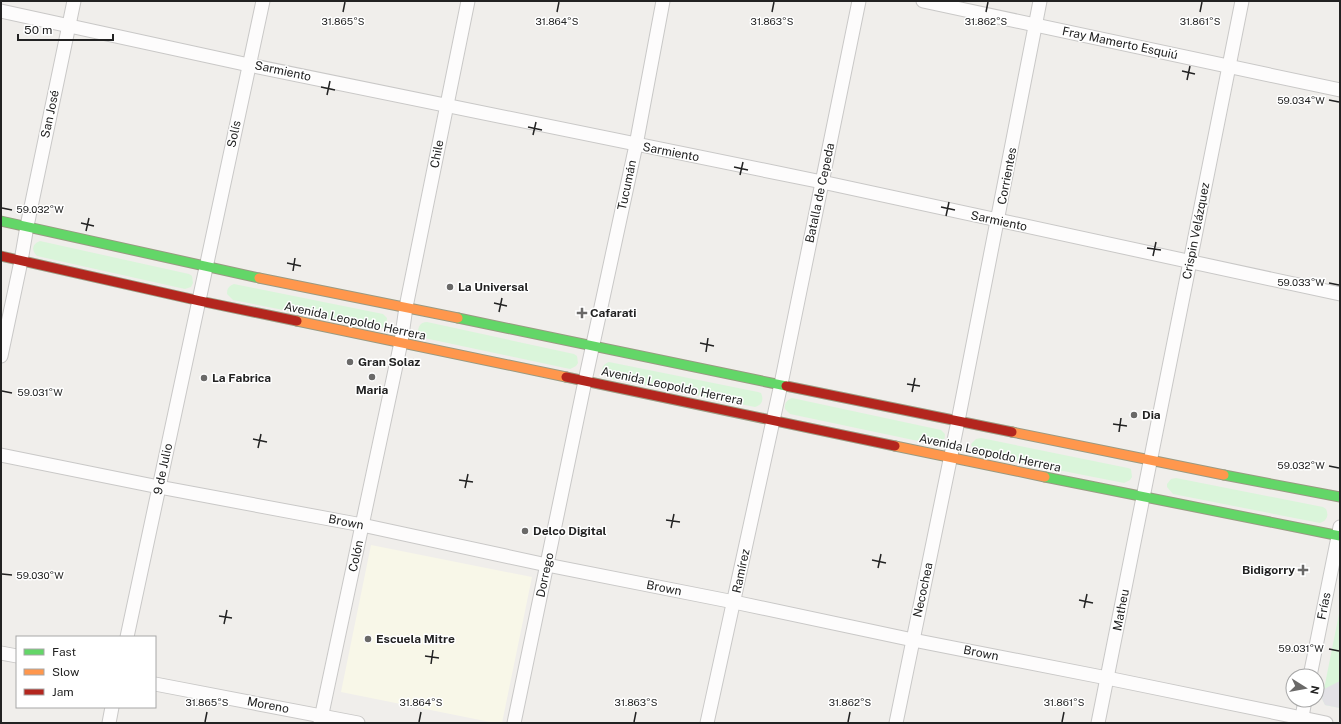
<svg xmlns="http://www.w3.org/2000/svg" width="1341" height="724" viewBox="0 0 1341 724" font-family="'Public Sans',sans-serif">
<style>
.education{fill:#f8f7e8}
.park{fill:#daf5da}
.plaza{fill:#e2e1e5}
.lines{fill:none;stroke-linecap:round;stroke-linejoin:round}
.street-casing{stroke:#c9c8c7;stroke-width:15}
.fast-casing{stroke:#999a82;stroke-width:11}
.slow-casing{stroke:#999a82;stroke-width:11}
.jam-casing{stroke:#999a82;stroke-width:11}
.street{stroke:#fdfcfc;stroke-width:13}
.fast{stroke:#63d668;stroke-width:9}
.slow{stroke:#ff974d;stroke-width:9}
.jam{stroke:#b3261e;stroke-width:9}
.ticks{fill:none;stroke:#222;stroke-width:1.5}
.poi-dot{fill:#6a6968;stroke:#fff;stroke-width:1.5}
.labels{text-anchor:middle;stroke-width:3;stroke-linejoin:round;paint-order:stroke}
.street-label{font-size:12px;fill:#222;stroke:#fff}
.poi-label{font-size:12px;font-weight:bold;fill:#222;stroke:#fff;text-anchor:start}
.ticks-label{font-size:10px;text-anchor:middle;fill:#222;stroke:#fff;stroke-width:3;stroke-linejoin:round;paint-order:stroke}
</style>
<rect width="100%" height="100%" fill="#f0eeeb"/>
<path class="education" d="M371,545L532,577L502,723H495L341,692Z"/>
<g class="park">
<path d="M40,241L189,274L192,276L193,283L191,287L185,289L37,256C31,250 32,244 40,241Z"/>
<path d="M234,284L383,314L387,318L386,326L380,329L233,300L227,294C227,288 229,286 234,284Z"/>
<path d="M427,322L574,354L577,356L578,363L576,366L570,369L424,338L418,332C418,326 421,322 427,322Z"/>
<path d="M609,362L758,392L761,393C764,400 762,405 755,407L608,378L602,372C602,366 604,364 609,362Z"/>
<path d="M792,398L941,430L945,434C945,440 943,443 937,445L790,414L785,409C784,403 787,400 792,398Z"/>
<path d="M981,438L1128,468L1131,469L1132,477L1130,480L1124,483L977,454L973,450L971,444L976,439Z"/>
<path d="M1176,478L1323,507L1326,509C1329,515 1327,521 1320,523L1173,494L1167,487V484L1171,479Z"/>
<path d="M1340,609V708L1325,705L1322,699Z"/>
</g>
<path class="plaza" d="M1340,681V708L1325,705L1322,699L1324,689Z"/>
<g class="lines">
<defs>
<g id="street">
<path d="M923,1L1340,90"/>
<path d="M1,11L249,65L822,182L1340,294"/>
<path d="M1,356L21,261L27,226L74,1"/>
<path d="M1,455L159,487L362,525L547,565L734,602L913,640L1107,678L1326,723"/>
<path d="M127,637L263,1"/>
<path d="M1,653L17,656"/>
<path d="M1310,676L1340,527"/>
<path d="M155,684L358,723"/>
<path d="M109,723L112,707"/>
<path d="M320,723L401,342L406,307L468,1"/>
<path d="M514,723L585,381L636,145L663,1"/>
<path d="M707,723L781,384L859,1"/>
<path d="M896,723L958,421L1040,1"/>
<path d="M1098,723L1242,1"/>
<path d="M1301,723L1305,700"/>
</g>
<g id="fast">
<path d="M1,221L259,278"/>
<path d="M458,318L786,386"/>
<path d="M1224,475L1340,497"/>
<path d="M1045,477L1340,536"/>
</g>
<g id="slow">
<path d="M259,278L458,318"/>
<path d="M297,321L566,377"/>
<path d="M1012,432L1224,475"/>
<path d="M895,446L1045,477"/>
</g>
<g id="jam">
<path d="M1,256L200,301L297,321"/>
<path d="M566,377L895,446"/>
<path d="M786,386L1012,432"/>
</g>
</defs>
<use href="#street" class="street-casing"/>
<use href="#fast" class="fast-casing"/>
<use href="#slow" class="slow-casing"/>
<use href="#jam" class="jam-casing"/>
<use href="#street" class="street"/>
<use href="#fast" class="fast"/>
<use href="#slow" class="slow"/>
<use href="#jam" class="jam"/>
</g>
<path class="ticks" d="M343,12L345,2M557,12L559,2M772,12L774,2M986,12L988,2M1200,12L1202,2M1182,71L1195,74M1187,80L1190,66M321,87L335,90M327,95L330,81M1329,100L1339,102M528,127L542,130M533,135L536,122M734,167L748,170M740,175L743,162M941,207L955,210M2,208L12,210M946,216L949,202M81,223L94,226M86,231L89,218M1147,248L1161,250M1153,256L1156,242M287,263L301,266M293,271L295,258M1329,283L1339,285M494,303L507,306M499,312L502,298M700,343L714,346M706,352L708,338M907,384L920,386M2,391L12,393M912,392L915,378M1113,424L1127,426M1119,432L1121,418M253,439L267,442M258,448L261,434M1329,466L1339,468M459,480L473,482M465,488L468,474M666,520L680,522M671,528L674,514M872,560L886,563M878,568L881,554M2,574L12,575M1079,600L1093,603M1084,608L1087,594M219,616L232,618M224,624L227,610M1329,649L1339,651M425,656L439,658M431,664L433,650M205,722L207,712M419,722L421,712M634,722L636,712M848,722L850,712M1062,722L1064,712"/>
<g class="poi-dot">
<circle cx="450" cy="287" r="4"/>
<path d="M580 307h4v4h4v4h-4v4h-4v-4h-4v-4h4z"/>
<circle cx="350" cy="362" r="4"/>
<circle cx="372" cy="377" r="4"/>
<circle cx="204" cy="378" r="4"/>
<circle cx="1134" cy="415" r="4"/>
<circle cx="525" cy="531" r="4"/>
<path d="M1301 564h4v4h4v4h-4v4h-4v-4h-4v-4h4z"/>
<circle cx="368" cy="639" r="4"/>
</g>
<g class="labels">
<g class="street-label">
<text transform="translate(1120 43) rotate(12)" y="4">Fray Mamerto Esquiú</text>
<text transform="translate(283 71) rotate(12)" y="4">Sarmiento</text>
<text transform="translate(50 114) rotate(-78)" y="4">San José</text>
<text transform="translate(234 134) rotate(-78)" y="4">Solís</text>
<text transform="translate(671 152) rotate(11)" y="4">Sarmiento</text>
<text transform="translate(437 154) rotate(-79)" y="4">Chile</text>
<text transform="translate(1007 176) rotate(-79)" y="4">Corrientes</text>
<text transform="translate(627 185) rotate(-78)" y="4">Tucumán</text>
<text transform="translate(820 193) rotate(-78)" y="4">Batalla de Cepeda</text>
<text transform="translate(999 221) rotate(12)" y="4">Sarmiento</text>
<text transform="translate(1196 231) rotate(-79)" y="4">Crispin Velázquez</text>
<text transform="translate(355 321) rotate(12)" y="4">Avenida Leopoldo Herrera</text>
<text transform="translate(672 386) rotate(12)" y="4">Avenida Leopoldo Herrera</text>
<text transform="translate(990 453) rotate(12)" y="4">Avenida Leopoldo Herrera</text>
<text transform="translate(163 469) rotate(-78)" y="4">9 de Julio</text>
<text transform="translate(346 522) rotate(11)" y="4">Brown</text>
<text transform="translate(356 556) rotate(-78)" y="4">Colón</text>
<text transform="translate(741 571) rotate(-78)" y="4">Ramírez</text>
<text transform="translate(545 575) rotate(-78)" y="4">Dorrego</text>
<text transform="translate(664 588) rotate(11)" y="4">Brown</text>
<text transform="translate(923 590) rotate(-78)" y="4">Necochea</text>
<text transform="translate(1324 606) rotate(-79)" y="4">Frías</text>
<text transform="translate(1121 610) rotate(-79)" y="4">Matheu</text>
<text transform="translate(981 653) rotate(11)" y="4">Brown</text>
<text transform="translate(268 705) rotate(11)" y="4">Moreno</text>
</g>
<g class="poi-label">
<text x="458" y="291">La Universal</text>
<text x="590" y="317">Cafarati</text>
<text x="358" y="366">Gran Solaz</text>
<text x="212" y="382">La Fabrica</text>
<text x="372" y="394" text-anchor="middle">Maria</text>
<text x="1142" y="419">Dia</text>
<text x="533" y="535">Delco Digital</text>
<text x="1295" y="574" text-anchor="end">Bidigorry</text>
<text x="376" y="643">Escuela Mitre</text>
</g>
</g>
<g class="ticks-label">
<text x="343" y="25">31.865°S</text>
<text x="557" y="25">31.864°S</text>
<text x="772" y="25">31.863°S</text>
<text x="986" y="25">31.862°S</text>
<text x="1200" y="25">31.861°S</text>
<text x="1301" y="104">59.034°W</text>
<text x="40" y="213">59.032°W</text>
<text x="1301" y="286">59.033°W</text>
<text x="40" y="396">59.031°W</text>
<text x="1301" y="469">59.032°W</text>
<text x="40" y="579">59.030°W</text>
<text x="1301" y="652">59.031°W</text>
<text x="207" y="706">31.865°S</text>
<text x="421" y="706">31.864°S</text>
<text x="636" y="706">31.863°S</text>
<text x="850" y="706">31.862°S</text>
<text x="1064" y="706">31.861°S</text>
</g>
<rect width="1341" height="724" fill="none" stroke="#222222" stroke-width="4"/>
<rect x="16" y="636" width="140" height="72" fill="#ffffff" stroke="#a7a7a7"/>
<rect x="24" y="649" width="20" height="6" fill="#63d668" stroke="#a7a7a7"/>
<text x="52" y="656" font-size="12" fill="#222222">Fast</text>
<rect x="24" y="669" width="20" height="6" fill="#ff974d" stroke="#a7a7a7"/>
<text x="52" y="676" font-size="12" fill="#222222">Slow</text>
<rect x="24" y="689" width="20" height="6" fill="#b3261e" stroke="#a7a7a7"/>
<text x="52" y="696" font-size="12" fill="#222222">Jam</text>
<g transform="translate(1305 688) rotate(101)"><circle r="19" fill="#ffffff" stroke="#a7a7a7"/>
<path d="M0-3L7 15L0 10L-7 15Z" fill="#6a6968"/>
<text y="-6" font-size="11" font-weight="bold" text-anchor="middle" fill="#222222">N</text>
</g>
<path d="M18 34v6h95v-6" fill="none" stroke="#222222" stroke-width="2"/>
<text x="24" y="34" font-size="12" fill="#222222" stroke="#ffffff" stroke-width="3" paint-order="stroke">50 m</text>
</svg>
